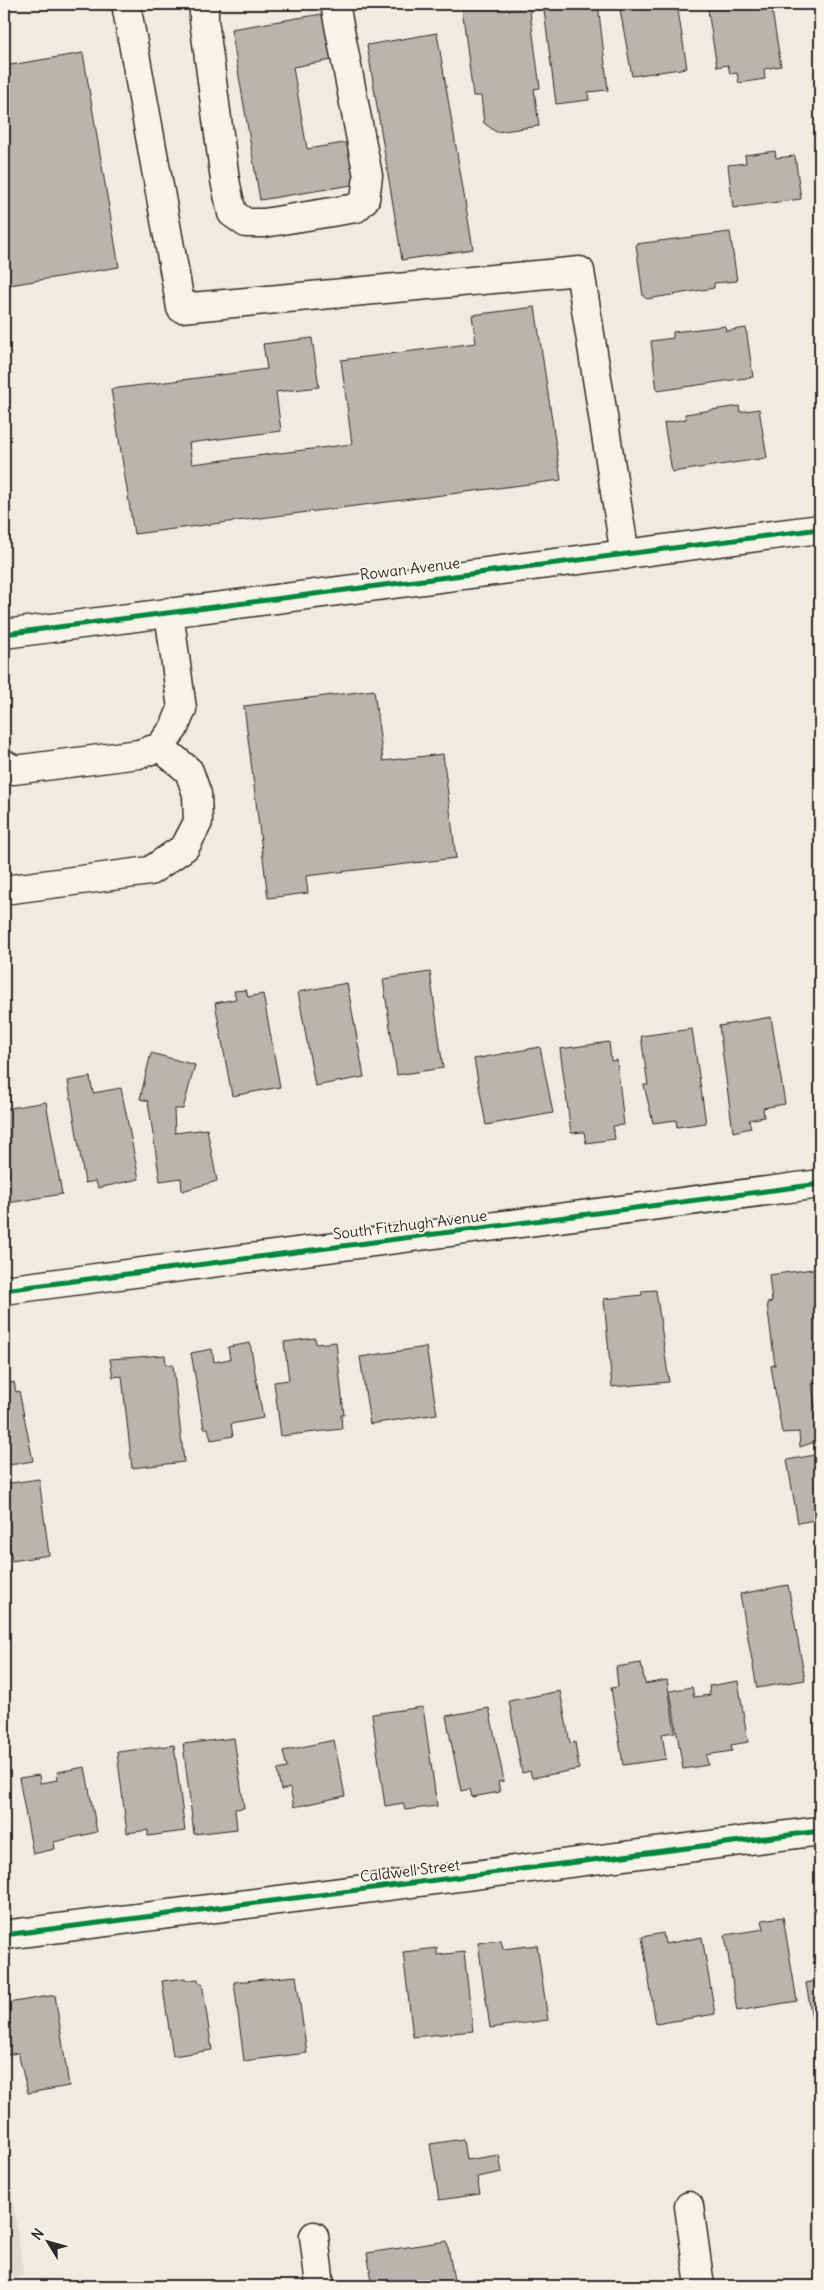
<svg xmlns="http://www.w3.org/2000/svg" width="824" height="2290" viewBox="0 0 824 2290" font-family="Delius,sans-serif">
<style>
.built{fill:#dedbd1}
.building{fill:#b8b5ae;stroke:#2b2b2b}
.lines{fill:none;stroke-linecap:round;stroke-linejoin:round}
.minor-casing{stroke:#2b2b2b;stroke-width:31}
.minor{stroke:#f7f3e8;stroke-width:28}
.cycleway-casing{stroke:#f7f3e8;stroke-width:8}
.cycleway{stroke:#00873e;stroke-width:5}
.labels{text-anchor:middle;stroke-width:4;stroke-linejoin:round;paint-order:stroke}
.street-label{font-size:15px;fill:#2b2b2b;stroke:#f7f3e8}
</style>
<rect width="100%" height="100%" fill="#efebe0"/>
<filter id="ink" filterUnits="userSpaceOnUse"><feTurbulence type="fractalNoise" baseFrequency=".02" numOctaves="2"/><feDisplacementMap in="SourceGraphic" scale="10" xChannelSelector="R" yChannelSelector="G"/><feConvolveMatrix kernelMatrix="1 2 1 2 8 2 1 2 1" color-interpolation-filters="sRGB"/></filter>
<g filter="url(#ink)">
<path class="built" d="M4,2145L24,2275L4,2278Z"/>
<g class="building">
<path d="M469,4H529L540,88L534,89L539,126L496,132L484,123L481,96H473L462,7H470Z"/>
<path d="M554,4H598L608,90L588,92L589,100L556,104L544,10L554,9Z"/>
<path d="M619,4H677L687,68L632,76Z"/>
<path d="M707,4H771L781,66L764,69L765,79L739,83L737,73L730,74L728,65L717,67Z"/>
<path d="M334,12L343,58L293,67L307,149L356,141L364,183L260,200L231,29Z"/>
<path d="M437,33L473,249L402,260L367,45Z"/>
<path d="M83,53L119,267L4,286V66Z"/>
<path d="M775,151L776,158L795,156L801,199L733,208L728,165L746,163L745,155Z"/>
<path d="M730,232L737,281L714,283V288L647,299L643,296L636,244Z"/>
<path d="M535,307L561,480L134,534L111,389L267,369L263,344L312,338L319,387L276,392L281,431L189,443L192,464L352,444L341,360L476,343L472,315Z"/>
<path d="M725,326L726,331L746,328L753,377L657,391L651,341L673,338V332Z"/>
<path d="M739,406L740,412L759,409L767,458L672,472L664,423L686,419L685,414Z"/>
<path d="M374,690L383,761L443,754L456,858L306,876L308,893L268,898L244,706Z"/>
<path d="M430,972L443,1068L397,1075L383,979Z"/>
<path d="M347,983L364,1077L315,1086L298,992Z"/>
<path d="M246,990L248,997L263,994L280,1087L232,1096L215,1003L236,999L234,991Z"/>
<path d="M771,1017L785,1104L763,1108L764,1117L749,1120L751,1128L733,1132L719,1026Z"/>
<path d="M692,1029L706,1123L677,1127L676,1120L653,1123L644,1085H648L641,1036Z"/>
<path d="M609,1042L611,1061L617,1060L624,1125L613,1126L615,1139L586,1143L584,1132L571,1133L560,1049Z"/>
<path d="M540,1047L553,1113L486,1125L474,1059Z"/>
<path d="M151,1053L195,1065L183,1109H174L175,1133L207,1129L217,1181L182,1191L181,1178L160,1181L148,1101L140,1099Z"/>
<path d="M90,1077L93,1093L121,1088L139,1179L98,1188L96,1181L85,1183L68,1081Z"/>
<path d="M46,1102L62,1194L8,1203L4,1177V1109Z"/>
<path d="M820,1268V1383L812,1384L815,1407L820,1406V1440L800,1447L799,1432L782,1433L771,1366L775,1365L767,1303L772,1302L769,1275Z"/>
<path d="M656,1290L669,1382L612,1387L604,1299L642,1295V1291Z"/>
<path d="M315,1338L316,1344L336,1342L344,1415H341L342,1429L281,1436L274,1382L289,1380L284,1342Z"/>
<path d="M250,1343L263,1418L231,1424L233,1436L211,1440L208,1428H204L191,1353L212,1349L214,1362L230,1359L228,1347Z"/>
<path d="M426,1347L437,1414L370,1424L360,1357Z"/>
<path d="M165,1355L166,1365H173L184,1462L132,1468L122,1376L113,1377L110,1359Z"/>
<path d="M14,1382L16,1392L19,1391L33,1461L4,1466V1384Z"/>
<path d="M820,1454V1519L798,1523L787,1460Z"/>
<path d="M39,1479L49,1555L12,1561L4,1516V1484Z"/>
<path d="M788,1585L805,1680L757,1688L740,1594Z"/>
<path d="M641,1663L645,1684L667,1680L675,1732L662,1734L666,1759L623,1765L611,1688L618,1687L616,1667Z"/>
<path d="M738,1681L748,1742L731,1745L732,1751L706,1755L708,1765L683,1769L670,1691L692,1687L694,1697L710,1695L709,1686Z"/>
<path d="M560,1691L570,1743L575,1742L579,1769L532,1778L530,1771L522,1773L509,1701Z"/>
<path d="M423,1707L437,1806L405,1810L403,1803L385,1806L372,1714Z"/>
<path d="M489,1708L504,1781L498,1782L500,1792L472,1797L470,1789L461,1791L446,1716Z"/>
<path d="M234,1738L244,1808L235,1809L237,1829L194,1834L183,1744Z"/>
<path d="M334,1740L345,1796L294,1807L290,1788L281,1790L277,1770L287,1768L283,1751Z"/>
<path d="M174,1745L185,1831L148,1836V1830L127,1833L117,1752Z"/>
<path d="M85,1767L97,1832L54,1842L55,1849L33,1854L19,1778L39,1775L40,1783L58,1780L57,1772Z"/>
<path d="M783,1917L797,2001L737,2011L725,1935L764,1929L762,1920Z"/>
<path d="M663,1933L665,1944L702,1937L715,2014L656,2024L642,1937Z"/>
<path d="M501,1940L503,1949L537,1945L548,2020L490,2028L478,1943Z"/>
<path d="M437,1948V1955L464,1952L473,2031L413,2037L403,1952Z"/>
<path d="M296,1976L307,2053L244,2061L234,1982Z"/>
<path d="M185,1978L186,1980L198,1979L199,1983H202L212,2050L173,2056L162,1981Z"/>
<path d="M820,1980V2065L806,1983Z"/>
<path d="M55,1995L69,2086L28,2093L18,2053L4,2055V2014L10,2013L8,2003Z"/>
<path d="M463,2139L466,2160L499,2155L502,2172L477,2177L480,2194L439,2200L430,2144Z"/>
<path d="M447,2241L455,2286H373L367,2253Z"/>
</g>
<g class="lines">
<defs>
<g id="minor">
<path d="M126,4L181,308L580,271L625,555"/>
<path d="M204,4V20L225,180L232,213L246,223H264L356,208L365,199L368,176L335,4"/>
<path d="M4,634L820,529"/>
<path d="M4,764L14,770L139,754L160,747L174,728L182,709L169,612"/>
<path d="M4,890L150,871L185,847L198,822L197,794L189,771L160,747"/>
<path d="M4,1290L820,1184"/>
<path d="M4,1935L820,1831"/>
<path d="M689,2206L700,2286"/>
<path d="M314,2236L320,2286"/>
</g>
</defs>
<use href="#minor" class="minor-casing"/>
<use href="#minor" class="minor"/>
<defs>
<g id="cycleway">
<path d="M4,634L820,529"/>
<path d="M4,1290L820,1184"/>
<path d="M4,1935L820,1831"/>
</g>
</defs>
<use href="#cycleway" class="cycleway-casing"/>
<use href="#cycleway" class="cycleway"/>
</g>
</g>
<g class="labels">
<g class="street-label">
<text transform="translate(410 569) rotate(-7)" y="5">Rowan Avenue</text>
<text transform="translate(410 1225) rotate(-7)" y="5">South Fitzhugh Avenue</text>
<text transform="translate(410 1871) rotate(-7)" y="5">Caldwell Street</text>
</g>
</g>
<rect width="824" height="2290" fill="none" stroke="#f7f3e8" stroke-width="20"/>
<rect x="10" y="10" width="804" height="2270" fill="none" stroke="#2b2b2b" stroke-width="2" filter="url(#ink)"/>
<g transform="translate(48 2242) rotate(307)" stroke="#f7f3e8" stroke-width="4" paint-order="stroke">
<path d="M0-4L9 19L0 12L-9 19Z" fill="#2b2b2b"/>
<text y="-8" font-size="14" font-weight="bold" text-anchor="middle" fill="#2b2b2b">N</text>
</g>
</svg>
